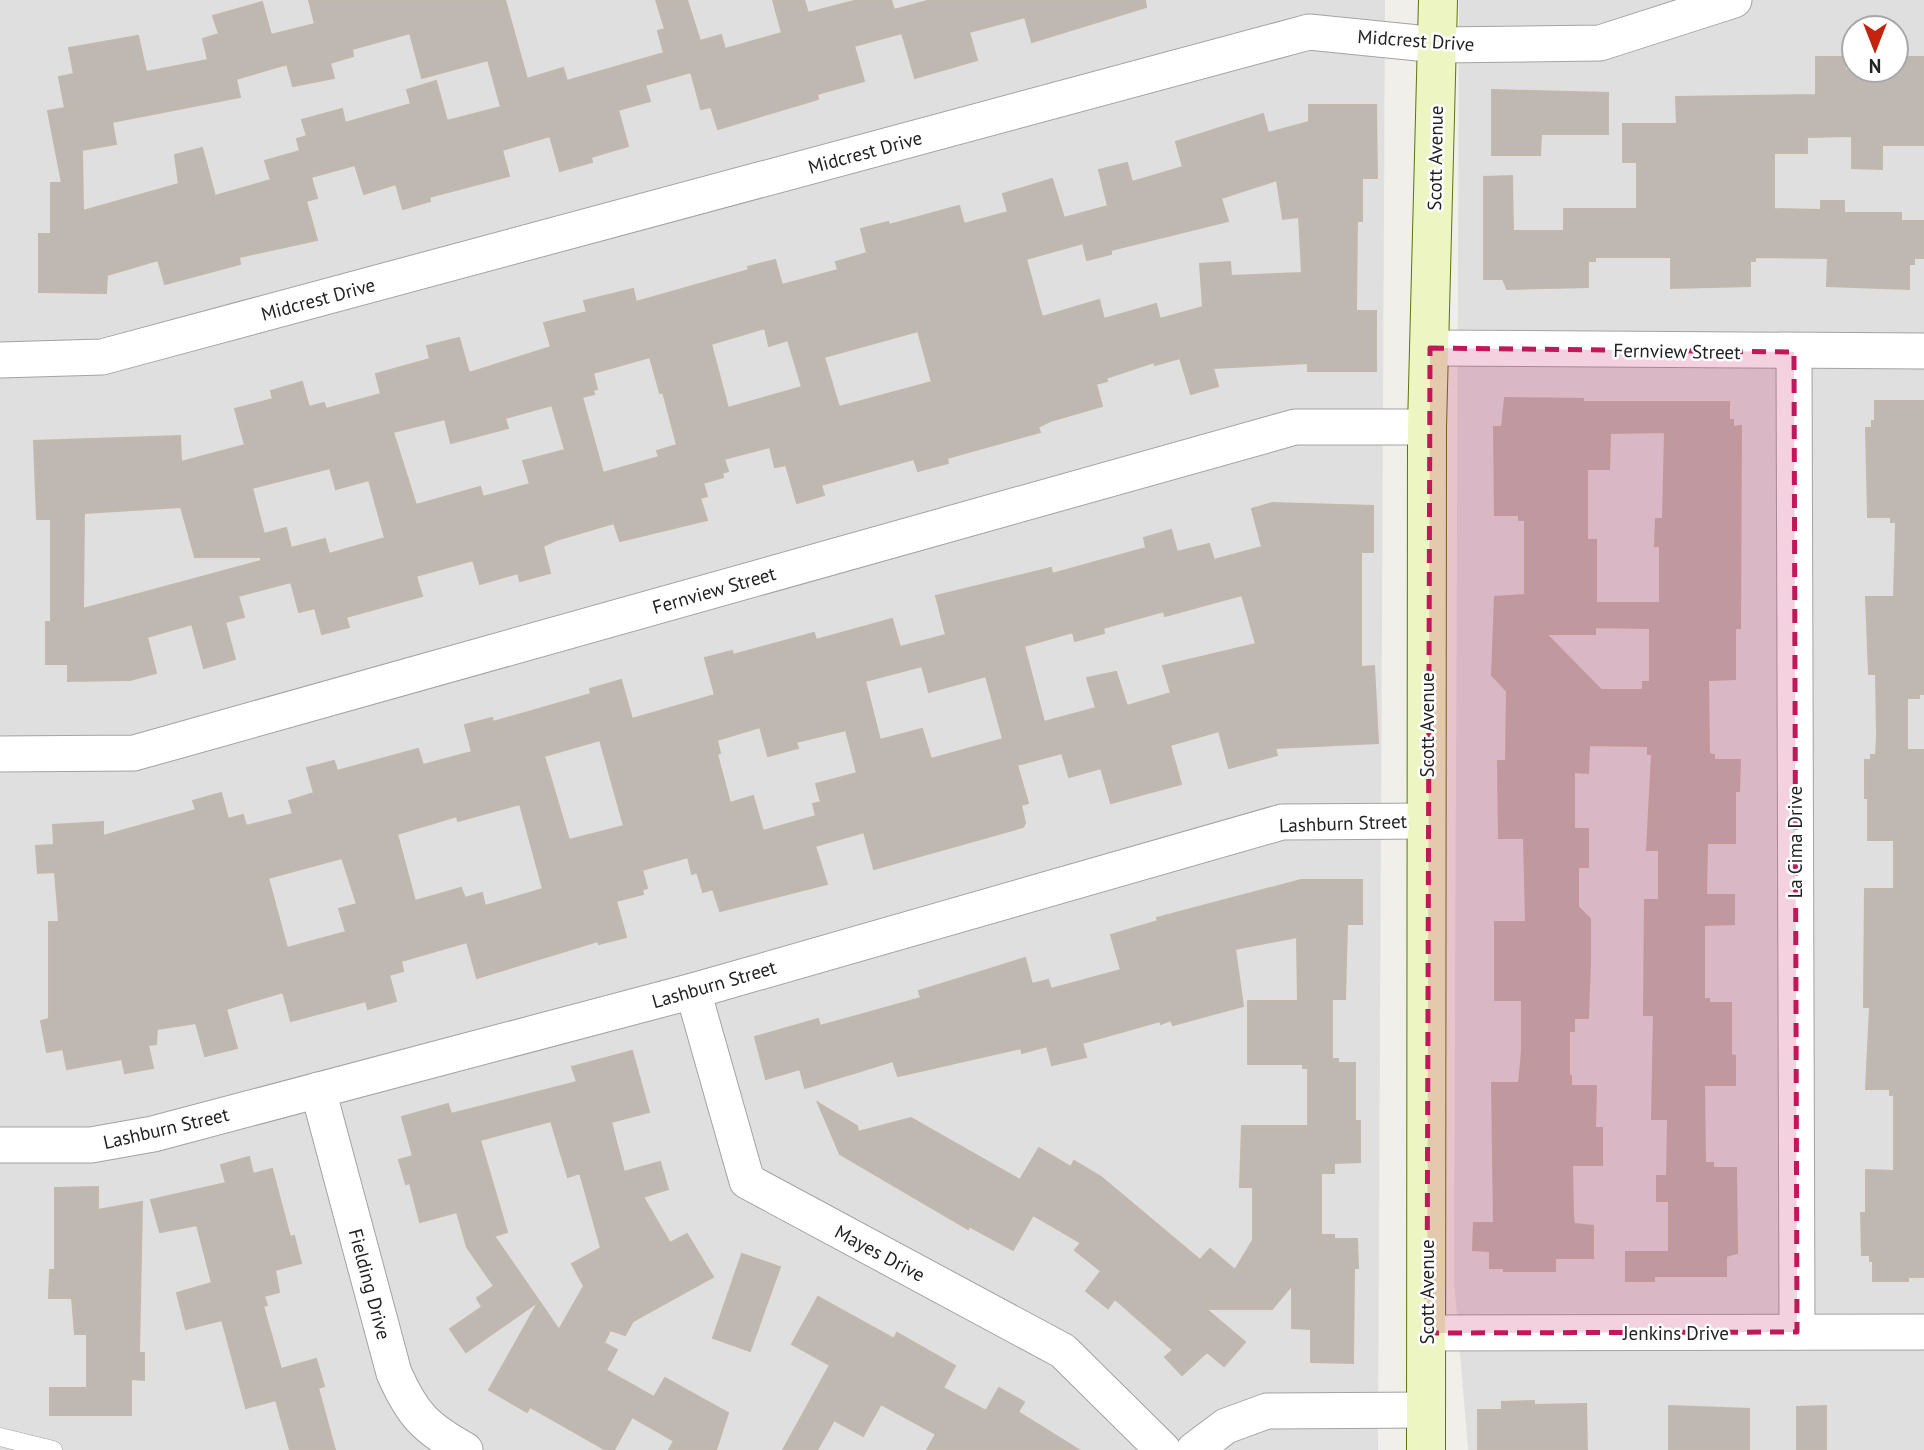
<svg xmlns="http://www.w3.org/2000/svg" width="1924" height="1450" viewBox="0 0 1924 1450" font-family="'PT Sans',sans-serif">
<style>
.residential{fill:#e0dfdf;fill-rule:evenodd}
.building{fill:#bfb8b2;stroke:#c2b8ac;stroke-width:2;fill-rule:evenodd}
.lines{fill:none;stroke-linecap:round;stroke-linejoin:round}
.lane-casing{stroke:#a3a3a3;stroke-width:19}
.street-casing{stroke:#a3a3a3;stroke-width:37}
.secondary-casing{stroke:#5d740d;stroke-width:40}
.lane{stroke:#fff;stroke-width:18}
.street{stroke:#fff;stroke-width:35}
.secondary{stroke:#edf6c2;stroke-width:38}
.marked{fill:#c2185b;fill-opacity:0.2;stroke:#c2185b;stroke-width:5;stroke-dasharray:14 9;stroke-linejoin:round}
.labels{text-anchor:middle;stroke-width:5;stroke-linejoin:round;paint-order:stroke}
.street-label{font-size:19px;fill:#222;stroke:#fff}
</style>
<rect width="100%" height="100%" fill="#f1efe9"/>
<g class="residential">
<path d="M0,0H1385L1378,1450H0Z"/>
<path d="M1459,0H1924V1450H1468L1454,1280ZM1854,28H1896V70H1854Z"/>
</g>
<g class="building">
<path d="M309,0H505L527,79L563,68L567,81L664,53L658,31L665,29L656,0H687L700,41L721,35L725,49L782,33L773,0H804L808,13L858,0H891L894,10L931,0H1145L1146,7L1032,42L1025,17L969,32L977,60L915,78L902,33L854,46L864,81L817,94L818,99L718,129L711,107L701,109L691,72L645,85L650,101L618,110L628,146L591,157L592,162L560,171L550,136L502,150L509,176L429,197L430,201L403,209L396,184L364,194L355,165L311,177L317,198L306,201L317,240L239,257L240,264L165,284L158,260L107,275L106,293L39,292V234H51V183H62L48,111L65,108L59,77L74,74L69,48L138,36L146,72L208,60L203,39L219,34L213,16L262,2L271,35L315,24ZM410,33L422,78L488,60L501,107L447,121L436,81L407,90L411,104L345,123L342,109L302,120L307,136L297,139L300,151L265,161L271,180L215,196L202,148L175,155L179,184L83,211L82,150L116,144L112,122L240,97L236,79L287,64L293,86L334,78L330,63L353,56L352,49Z"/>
<path d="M1816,57H1845V70H1896L1898,57H1924V145H1882V169L1852,168V136L1807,137V153H1774V209L1821,210V201H1844V213H1901V221H1924V258H1914V264H1909V289L1827,286L1828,258L1755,257V261H1750V286L1671,288V257H1595V261H1588V287L1507,289L1503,279H1484V177L1512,176L1513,231H1564V209H1637V162H1623V124H1677L1676,97L1816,95Z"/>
<path d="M1492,90L1608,93V134H1541L1540,155H1492Z"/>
<path d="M1309,105H1376L1377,178H1362V221H1357L1356,311H1376V371H1308V363L1213,368L1218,386L1191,394L1180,358L1155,365L1154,362L1106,378L1107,381L1096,384L1102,406L1050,421L1038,427L1040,432L947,458L948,463L918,471L914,459L821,485L824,495L797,503L786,465L775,467L770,447L724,459L728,471L722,473L723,477L703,483L707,496L700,498L707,520L620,541L614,523L556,540L543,546L550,573L520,581L518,573L480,584L473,560L416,576L422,596L346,617L349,627L322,634L315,608L299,612L291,582L238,596L244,617L225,622L235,659L204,668L192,624L147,637L156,673L130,680L68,681V664H46V622H51V519H37L34,441L180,436L181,462L245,445L235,409L273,399L271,391L302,382L309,407L324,403L326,409L381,394L376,374L430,359L427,346L459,338L469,373L551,347L544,323L587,312L584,301L633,289L636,302L749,270L748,267L775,260L782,285L838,270L836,262L867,253L861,229L888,222L889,225L959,206L964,224L1008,212L1003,194L1052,179L1064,218L1108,206L1099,170L1127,163L1132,182L1183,167L1176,142L1263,114L1268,133L1309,122ZM1277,180L1283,219L1299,217L1302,273L1231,276L1230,262L1200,264L1203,307L1160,319L1156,304L1104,319L1099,300L1042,317L1026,259L1083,243L1087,260L1111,254V250L1228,221L1221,198ZM765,328L769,346L788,340L802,387L728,408L711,344ZM918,331L932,382L839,407L824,357ZM650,357L660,393L663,392L677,445L657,451L659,457L603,473L582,397L594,394L593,390L597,389L593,373ZM552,405L565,450L523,461L530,484L483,497L480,487L416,505L393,432L445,419L451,443L508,428L505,418ZM330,468L336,489L369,480L385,538L329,554L325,539L291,548L286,528L264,534L252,488ZM181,507L195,557H261V561L83,609L84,513Z"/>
<path d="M1505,398L1583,399V402H1729V420H1733V427L1741,426L1740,628H1735V679L1708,680L1709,754L1714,755V760H1740L1739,791H1735V843H1707L1706,895H1734V924L1704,925V999H1709V1003H1731V1055L1735,1056V1085H1704L1705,1163H1713V1168H1736L1737,1253L1726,1256V1276H1654V1281H1626V1252H1669V1201H1657V1176H1667L1668,1119H1652L1654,1015H1644L1645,900H1659V850H1647L1652,754H1648V746L1589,745L1588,773L1574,772V829H1588V867H1578V907L1590,919V960L1588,1018H1574V1031H1569V1076H1571V1086H1596L1595,1128H1602V1165H1572L1573,1216L1574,1224L1593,1226V1258H1555V1271H1504V1268H1490V1251L1473,1250L1474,1223H1494L1492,1083H1519L1522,1052V1000H1495V922H1526L1524,838H1499L1498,761H1506L1507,691L1492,675L1495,597L1525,595V520H1519V515H1495L1494,427H1502ZM1665,432L1663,519H1656L1655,546H1660V603H1596V540H1587V469H1609L1610,433ZM1595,627L1650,628V682H1643V690H1601L1546,634H1595Z"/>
<path d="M1875,401H1924V694H1919V698H1907V750H1924V1277H1908V1281H1873V1261H1870V1255H1862L1861,1213H1866V1170L1894,1171V1095H1890V1089H1866L1870,1007H1864L1865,889H1894V840H1868V798H1865V760H1871V755H1876L1877,736L1876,674H1869L1866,597H1894L1896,522H1891V517H1868L1866,428H1872V421H1875Z"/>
<path d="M1272,503L1373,506V552H1361V667L1374,666L1378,743L1275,748L1277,755L1229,768L1219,731L1170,745L1181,784L1111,803L1101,768L1069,777L1062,753L1017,765L1028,803L1021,805L1025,823L1023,827L874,869L864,832L815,846L827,884L720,911L713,889L703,892L697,872L692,874L688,857L642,870L647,888L642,890L643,894L616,901L626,937L599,944L598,941L477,978L467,942L401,961L403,971L389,975L396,1001L368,1009L366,1001L291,1021L283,992L226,1009L237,1048L205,1056L196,1023L157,1029L156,1044L148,1045L153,1068L125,1073L122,1059L67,1069L63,1049L47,1052L41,1021L49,1019V922H59L55,872L38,873L36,846L54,845L53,825L103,822V836L196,810L193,801L221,793L228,819L243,815L246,826L293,814L289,801L314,793L307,768L334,761L337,771L418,749L423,765L472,752L465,725L492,718L493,722L591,694L590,689L621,680L632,719L715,695L705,658L732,651L733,655L814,633L816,640L892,619L900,647L946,635L936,596L1051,568L1052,574L1146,548L1144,538L1171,530L1177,552L1209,544L1214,560L1262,547L1252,509ZM1242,595L1256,644L1163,666L1171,693L1127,706L1116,672L1087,678L1096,708L1044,722L1024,646L1073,632L1075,641L1104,633L1103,628L1164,611L1165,616ZM922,666L929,692L986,676L1003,739L931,759L922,729L880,740L865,681ZM760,727L768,756L798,748L796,742L846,730L857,773L816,784L821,802L813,804L816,816L763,831L753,796L730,803L717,754L720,753L717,740ZM600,740L624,826L569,840L544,756ZM520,804L543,889L485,906L482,893L465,898L461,888L415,901L397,834L457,816L458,821ZM342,858L357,904L339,909L346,932L287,948L268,878Z"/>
<path d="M1301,880H1362V924H1347L1345,999H1332V1059H1338V1063H1355V1121H1360V1162L1334,1163V1173H1321V1235H1334V1239H1357L1358,1268H1354L1353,1363L1311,1362V1329L1292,1328V1285L1272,1309H1206L1245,1342L1224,1366L1207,1352L1182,1375L1165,1357L1173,1350L1115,1299L1108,1308L1086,1291L1101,1271L1075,1250L1081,1243L1033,1215L1013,1250L969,1226L968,1229L840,1154L818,1103L857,1126L858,1132L911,1118L1020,1180L1039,1148L1071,1167L1074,1161L1101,1177L1200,1260L1210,1249L1235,1270L1253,1240V1187H1240L1242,1126H1308V1068H1303V1064H1248V1001H1298L1297,937L1235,949L1243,1006L1173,1025L1171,1020L1161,1024L1160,1021L1082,1043L1086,1057L1052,1065L1047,1046L1022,1053L1021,1048L898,1076L893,1061L805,1088L800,1069L766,1079L755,1037L818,1019L820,1026L921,998L919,991L1025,958L1032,984L1048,980L1051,989L1121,970L1111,935L1158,921L1157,918Z"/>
<path d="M632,1051L649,1112L611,1122L624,1172L660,1162L668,1189L643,1197L670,1243L687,1234L713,1277L633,1321L625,1335L610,1330L604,1343L617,1350L606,1370L654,1397L665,1378L728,1413L716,1450H669L674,1441L632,1417L614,1450H606L530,1407L527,1412L489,1390L539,1301L559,1330L584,1286L572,1264L601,1248L580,1173L568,1177L551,1121L480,1140L507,1232L494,1236L539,1301L466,1352L450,1329L482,1307L477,1298L494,1286L467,1247L457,1212L420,1222L410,1183L406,1184L399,1160L413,1156L402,1117L448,1104L451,1114L577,1082L572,1067Z"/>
<path d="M249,1157L253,1174L272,1169L290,1237L294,1236L301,1263L275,1270L279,1292L264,1296L267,1305L263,1306L281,1369L316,1359L324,1386L318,1388L335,1450H290L276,1400L246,1408L222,1320L186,1329L177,1293L212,1283L197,1225L160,1232L151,1200L226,1183L221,1165Z"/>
<path d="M98,1187V1210L142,1202L139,1353H144V1380L131,1379V1415H50V1388H87V1334H75L72,1298H49L50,1270H55V1188Z"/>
<path d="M742,1254L780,1267L750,1351L713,1338Z"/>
<path d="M818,1297L894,1339L897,1333L955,1366L943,1388L986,1411L999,1388L1024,1402L1018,1412L1079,1450H927L936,1434L881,1404L863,1436L834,1420L817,1450H783L830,1365L792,1344Z"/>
<path d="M1534,1401V1405L1586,1404L1587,1450H1478V1410H1502V1402Z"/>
<path d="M1669,1406L1749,1409V1450H1669Z"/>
<path d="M1826,1406V1450H1797V1407Z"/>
</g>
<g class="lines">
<defs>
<path id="lane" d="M0,1437L53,1450"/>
<g id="street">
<path d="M1430,348L1924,351"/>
<path d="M1794,352L1797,1332"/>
<path d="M0,360L102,357L1309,32L1438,45L1600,43L1734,0"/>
<path d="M0,754L134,753L1295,427H1427"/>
<path d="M693,991L747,1181L1063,1351L1163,1450"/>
<path d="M318,1090L394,1373C412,1414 425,1428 465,1450"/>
<path d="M0,1145H91L153,1134L693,991L1282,822L1427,821"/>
<path d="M1427,1333L1924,1332"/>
<path d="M1194,1450L1226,1426L1267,1411L1426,1410"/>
</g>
<path id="secondary" d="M1426,1450L1427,427L1438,0"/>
</defs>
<use href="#lane" class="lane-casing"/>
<use href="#street" class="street-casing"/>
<use href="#secondary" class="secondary-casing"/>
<use href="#lane" class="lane"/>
<use href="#street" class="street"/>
<use href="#secondary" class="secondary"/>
</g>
<path class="marked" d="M1430,348L1794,352L1797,1332L1427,1333Z"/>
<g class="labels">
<g class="street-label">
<text transform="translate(1416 40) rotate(4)" y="7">Midcrest Drive</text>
<text transform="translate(865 152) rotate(-15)" y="7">Midcrest Drive</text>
<text transform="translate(1435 158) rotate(-89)" y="7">Scott Avenue</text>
<text transform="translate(318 299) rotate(-15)" y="7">Midcrest Drive</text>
<text transform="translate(1677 351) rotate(1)" y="7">Fernview Street</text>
<text transform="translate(714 590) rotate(-16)" y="7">Fernview Street</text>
<text transform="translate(1427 725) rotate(-90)" y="7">Scott Avenue</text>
<text transform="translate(1343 823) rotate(-2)" y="7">Lashburn Street</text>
<text transform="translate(1795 842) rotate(-90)" y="7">La Cima Drive</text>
<text transform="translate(714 984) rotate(-16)" y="7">Lashburn Street</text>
<text transform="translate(166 1128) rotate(-13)" y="7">Lashburn Street</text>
<text transform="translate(880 1253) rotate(28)" y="7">Mayes Drive</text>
<text transform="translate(370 1284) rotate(75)" y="7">Fielding Drive</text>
<text transform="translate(1427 1292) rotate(-90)" y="7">Scott Avenue</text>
<text x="1676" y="1340">Jenkins Drive</text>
</g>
</g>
<g transform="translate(1875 49) rotate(180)"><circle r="33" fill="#ffffff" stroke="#a7a7a7" stroke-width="2"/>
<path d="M0-5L12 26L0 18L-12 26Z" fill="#c5230e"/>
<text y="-10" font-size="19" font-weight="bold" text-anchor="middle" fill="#222222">N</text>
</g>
</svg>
